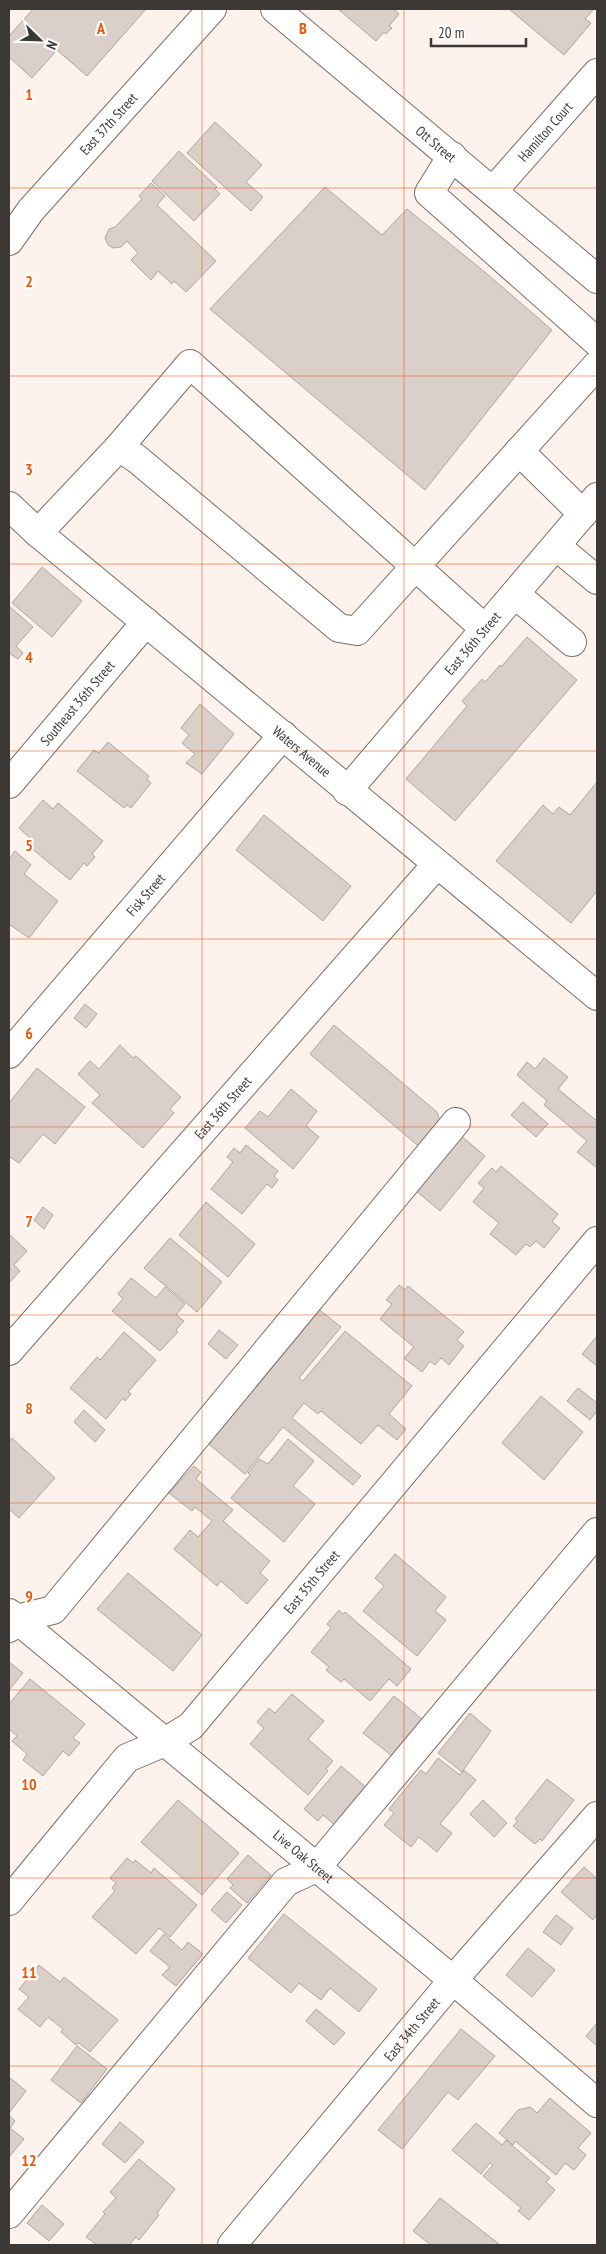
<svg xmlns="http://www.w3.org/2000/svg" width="606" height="2254" viewBox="0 0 606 2254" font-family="'PT Sans Narrow',sans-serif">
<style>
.building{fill:#dacfc9;stroke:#b0a6a0}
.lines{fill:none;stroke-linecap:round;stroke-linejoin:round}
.minor-casing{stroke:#786f6a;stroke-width:30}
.major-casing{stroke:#786f6a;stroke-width:30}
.minor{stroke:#fff;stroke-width:28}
.major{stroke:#fff;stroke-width:28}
.grid{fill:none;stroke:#e8590c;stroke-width:1;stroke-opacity:0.55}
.labels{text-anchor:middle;stroke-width:4.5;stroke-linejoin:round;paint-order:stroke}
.street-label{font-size:14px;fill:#3c3836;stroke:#fff}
.grid-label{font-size:16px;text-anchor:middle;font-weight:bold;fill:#e8590c;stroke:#fff;stroke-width:4.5;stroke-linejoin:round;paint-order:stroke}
</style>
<rect width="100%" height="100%" fill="#fdf2ec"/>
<g class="building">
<path d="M33,9H146L87,76L57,50L32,78L9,57V36Z"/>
<path d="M338,9H394L399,14L389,26L392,28L386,34L384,32L376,41Z"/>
<path d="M509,9H594L585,19L591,23L564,55Z"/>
<path d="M215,122L262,165L246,182L263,197L251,211L187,153Z"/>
<path d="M179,151L217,187L215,189L220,194L194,221L152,181Z"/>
<path d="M151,183L165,196L157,205L216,261L186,292L174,281L172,284L158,271L151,280L131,260L138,253L127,241L121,247L113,248L108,245L105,238L109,229L115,227L142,199L139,196Z"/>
<path d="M325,187L382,235L407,209L486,273L552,330L425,490L210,309Z"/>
<path d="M42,567L82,601L52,637L12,603Z"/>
<path d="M9,606L33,627L16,646L23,653L18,659L9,653Z"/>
<path d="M527,637L577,680L455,821L406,779L467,706L462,701L482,679L485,682L500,665L501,667Z"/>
<path d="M200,704L234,734L202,774L186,763L195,754L182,743L189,735L181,728Z"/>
<path d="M108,742L149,776L147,779L151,783L131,808L127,805L124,808L77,771L94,750L99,753Z"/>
<path d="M597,782V891L571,923L496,861L543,805L553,814L559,807L570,815Z"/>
<path d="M43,800L53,809L58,803L103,841L92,854L95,857L87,866L84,863L70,880L25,843L30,838L19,828Z"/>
<path d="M264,815L351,886L323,921L236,850Z"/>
<path d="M15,851L31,865L24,874L58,901L29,938L9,924V859Z"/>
<path d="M85,1004L97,1014L86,1028L74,1018Z"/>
<path d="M334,1025L437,1112L442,1127L423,1150L310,1054Z"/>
<path d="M120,1045L133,1058L136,1056L181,1097L170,1109L174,1113L143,1148L92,1103L100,1095L78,1074L90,1061L99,1069Z"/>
<path d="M544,1058L568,1077L558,1089L597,1121V1168L577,1152L587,1141L544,1105L547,1101L517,1075L527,1062L535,1069Z"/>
<path d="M37,1068L85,1107L55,1144L43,1134L19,1163L9,1156V1103Z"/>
<path d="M291,1089L317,1111L306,1126L319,1137L293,1169L245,1128L260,1111L268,1117Z"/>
<path d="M523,1102L548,1124L536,1137L511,1115Z"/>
<path d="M460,1135L485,1156L440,1211L415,1190Z"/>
<path d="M246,1145L278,1171L274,1176L278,1180L272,1188L267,1184L242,1214L211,1189L233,1162L227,1157L234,1148L240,1153Z"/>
<path d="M501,1166L558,1214L552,1222L560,1228L544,1248L536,1241L530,1247L526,1244L516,1255L490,1234L499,1223L473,1202L484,1188L478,1183L492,1168L496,1172Z"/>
<path d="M206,1202L255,1244L228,1277L179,1235Z"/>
<path d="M43,1207L53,1215L44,1229L34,1220Z"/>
<path d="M9,1234L27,1251L14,1265L20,1271L9,1283Z"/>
<path d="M170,1238L222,1282L197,1312L144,1268Z"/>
<path d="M131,1278L156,1298L165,1287L185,1304L176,1315L184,1321L176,1330L178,1332L160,1351L112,1311L123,1299L118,1294Z"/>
<path d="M399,1285L405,1290L408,1286L464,1332L457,1340L464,1346L449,1365L441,1358L435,1365L430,1361L422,1372L404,1358L414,1347L380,1319L392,1304L386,1300Z"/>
<path d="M316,1307L341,1327L299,1378L303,1381L345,1331L412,1386L389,1414L406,1429L397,1440L378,1425L361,1444L321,1411L318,1414L304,1403L292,1418L361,1476L353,1485L283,1427L245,1474L205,1441Z"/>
<path d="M219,1330L238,1345L226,1359L208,1344Z"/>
<path d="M124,1332L156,1360L128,1392L131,1394L125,1401L123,1398L106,1419L70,1388L97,1357L100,1360Z"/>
<path d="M597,1336V1366L582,1354Z"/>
<path d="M578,1388L597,1403V1411L590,1420L567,1401Z"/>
<path d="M541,1396L583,1432L544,1480L502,1443Z"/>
<path d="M84,1410L105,1430L95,1442L74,1422Z"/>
<path d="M12,1438L55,1478L19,1518L10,1510L9,1512V1442Z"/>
<path d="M288,1439L314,1461L293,1486L315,1504L284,1542L231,1498L250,1475L248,1473L259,1459L268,1464Z"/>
<path d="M194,1466L201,1472L196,1479L233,1510L223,1521L270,1561L260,1573L268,1580L247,1604L221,1581L217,1586L174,1549L190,1530L198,1537L212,1521L195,1507L192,1511L169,1493Z"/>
<path d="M395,1554L446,1597L435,1611L446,1620L417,1656L363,1611L384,1586L375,1578Z"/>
<path d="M128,1573L202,1635L173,1671L97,1609Z"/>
<path d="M339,1610L343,1614L345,1612L411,1669L397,1686L389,1679L370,1701L344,1679L341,1682L326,1670L329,1667L311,1652L331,1628L327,1624Z"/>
<path d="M9,1662L23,1673L9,1690Z"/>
<path d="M30,1679L85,1724L73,1738L80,1743L69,1756L63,1751L43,1776L23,1760L27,1754L12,1741L17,1736L9,1729V1704Z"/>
<path d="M292,1694L324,1721L308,1739L333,1761L326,1769L328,1771L308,1795L250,1744L264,1728L257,1722L269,1708L275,1713Z"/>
<path d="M394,1696L422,1719L392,1756L363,1733Z"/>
<path d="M470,1713L491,1731L462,1772L438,1753Z"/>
<path d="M438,1758L460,1775L464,1770L476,1780L440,1824L452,1833L437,1852L419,1837L411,1847L384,1825L394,1813L389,1809L421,1770L426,1774Z"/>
<path d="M341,1766L368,1789L336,1826L323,1815L318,1821L304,1809Z"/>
<path d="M547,1779L574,1800L542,1841L540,1839L535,1844L513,1826L518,1821L515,1819Z"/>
<path d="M178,1800L239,1853L202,1895L141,1842Z"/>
<path d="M483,1800L507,1823L494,1837L470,1814Z"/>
<path d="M248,1855L271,1875L247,1903L230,1888L233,1885L227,1879Z"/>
<path d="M127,1858L133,1863L135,1860L151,1873L154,1868L197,1905L170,1937L159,1928L136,1954L92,1917L115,1891L112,1888L116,1883L110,1878Z"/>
<path d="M584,1867L597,1879V1914L593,1920L561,1892Z"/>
<path d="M227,1892L242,1905L226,1923L211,1910Z"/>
<path d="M284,1914L377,1989L359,2012L330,1988L321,2000L299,1983L291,1993L248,1958Z"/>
<path d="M556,1915L573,1928L561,1945L543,1932Z"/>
<path d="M164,1934L182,1950L188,1942L203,1954L176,1986L162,1975L170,1967L150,1951Z"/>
<path d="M528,1948L555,1970L532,1997L506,1975Z"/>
<path d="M39,1965L60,1982L64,1977L118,2020L90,2052L79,2043L76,2045L61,2032L63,2029L48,2017L40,2027L18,2009L29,1997L19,1989Z"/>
<path d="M316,2009L345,2033L334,2045L306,2021Z"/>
<path d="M597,2023V2046L586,2036Z"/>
<path d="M461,2029L495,2056L458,2100L448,2092L402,2149L378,2130Z"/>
<path d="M77,2046L107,2069L81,2103L51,2080Z"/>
<path d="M9,2077L26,2091L9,2113Z"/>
<path d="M550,2098L591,2133L578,2148L586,2155L574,2170L565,2163L556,2175L515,2141L513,2145L499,2133L518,2110L530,2107L537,2113Z"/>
<path d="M9,2115L15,2121L10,2128L24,2139L9,2157Z"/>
<path d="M120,2122L144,2142L125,2163L102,2144Z"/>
<path d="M476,2123L502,2145L506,2140L550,2178L546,2182L555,2190L529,2220L518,2211L521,2208L483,2176L493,2165L490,2163L481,2174L452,2150Z"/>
<path d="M139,2159L175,2189L157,2213L159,2215L139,2240L136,2237L129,2245H97L86,2237L105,2214L103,2212L116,2198L110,2192Z"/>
<path d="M440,2198L499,2244V2245H431L413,2231Z"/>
<path d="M42,2205L64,2224L49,2241L27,2223Z"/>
</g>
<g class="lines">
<defs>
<g id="minor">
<path id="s1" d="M275,9L597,279"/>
<path d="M452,156L429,193L597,342"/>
<path id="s2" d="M493,191L597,73"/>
<path d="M519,451L583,514"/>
<path d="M38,533L119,447"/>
<path d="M556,546L597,580"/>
<path d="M515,594L572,642"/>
<path d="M485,629L190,364L119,447L137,459L339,628L357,631L597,365"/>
<path id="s3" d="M9,784L146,622"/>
<path id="s4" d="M347,791L597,497"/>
<path id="s5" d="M9,1054L283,735"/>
<path id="s6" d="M9,1351L437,864"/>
<path id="s7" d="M9,1613L453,1980L597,2103"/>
<path d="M9,1628L16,1619L53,1610L456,1122"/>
<path id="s8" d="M9,1901L127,1758L165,1742L191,1726L597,1241"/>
<path d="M9,2214L286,1882L316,1868L597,1532"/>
<path id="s9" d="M232,2245L453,1980L597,1816"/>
</g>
<g id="major">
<path id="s10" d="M9,241L31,210L212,9"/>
<path id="s11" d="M9,506L38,533L597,996"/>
</g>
</defs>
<use href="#minor" class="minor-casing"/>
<use href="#major" class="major-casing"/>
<use href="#minor" class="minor"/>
<use href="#major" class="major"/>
</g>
<path class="grid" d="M202,9V2245M404,9V2245M9,188H597M9,376H597M9,564H597M9,751H597M9,939H597M9,1127H597M9,1315H597M9,1503H597M9,1690H597M9,1878H597M9,2066H597"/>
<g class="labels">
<g class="street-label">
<text dy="5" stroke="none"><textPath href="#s10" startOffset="154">East 37th Street</textPath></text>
<text dy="5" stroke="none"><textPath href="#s2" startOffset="79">Hamilton Court</textPath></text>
<text dy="5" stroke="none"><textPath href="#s1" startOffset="210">Ott Street</textPath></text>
<text dy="5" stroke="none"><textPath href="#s4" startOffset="194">East 36th Street</textPath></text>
<text dy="5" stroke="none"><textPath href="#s3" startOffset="106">Southeast 36th Street</textPath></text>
<text dy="5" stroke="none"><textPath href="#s11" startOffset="382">Waters Avenue</textPath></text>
<text dy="5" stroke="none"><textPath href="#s5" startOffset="210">Fisk Street</textPath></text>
<text dy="5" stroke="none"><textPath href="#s6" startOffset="324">East 36th Street</textPath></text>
<text dy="5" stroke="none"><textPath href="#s8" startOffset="445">East 35th Street</textPath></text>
<text dy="5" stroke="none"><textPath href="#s7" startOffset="382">Live Oak Street</textPath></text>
<text dy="5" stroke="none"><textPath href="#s9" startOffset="281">East 34th Street</textPath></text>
</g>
</g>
<g class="grid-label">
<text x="101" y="34">A</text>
<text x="303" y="34">B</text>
<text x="29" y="100">1</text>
<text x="29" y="287">2</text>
<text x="29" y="475">3</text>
<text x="29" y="663">4</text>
<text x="29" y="851">5</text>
<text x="29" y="1039">6</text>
<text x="29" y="1227">7</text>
<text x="29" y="1414">8</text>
<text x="29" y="1602">9</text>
<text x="29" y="1790">10</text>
<text x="29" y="1978">11</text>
<text x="29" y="2166">12</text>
</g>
<rect width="606" height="2254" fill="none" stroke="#3c3836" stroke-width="20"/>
<g transform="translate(40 40) rotate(113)" stroke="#ffffff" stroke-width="4" paint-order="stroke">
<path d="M0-4L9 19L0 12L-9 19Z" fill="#3c3836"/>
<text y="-8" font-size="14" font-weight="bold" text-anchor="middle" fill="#3c3836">N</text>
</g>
<path d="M431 38v8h95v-8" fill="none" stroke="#3c3836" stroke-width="2.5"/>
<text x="438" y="38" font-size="15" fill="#3c3836" stroke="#ffffff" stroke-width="4" paint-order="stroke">20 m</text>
</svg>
